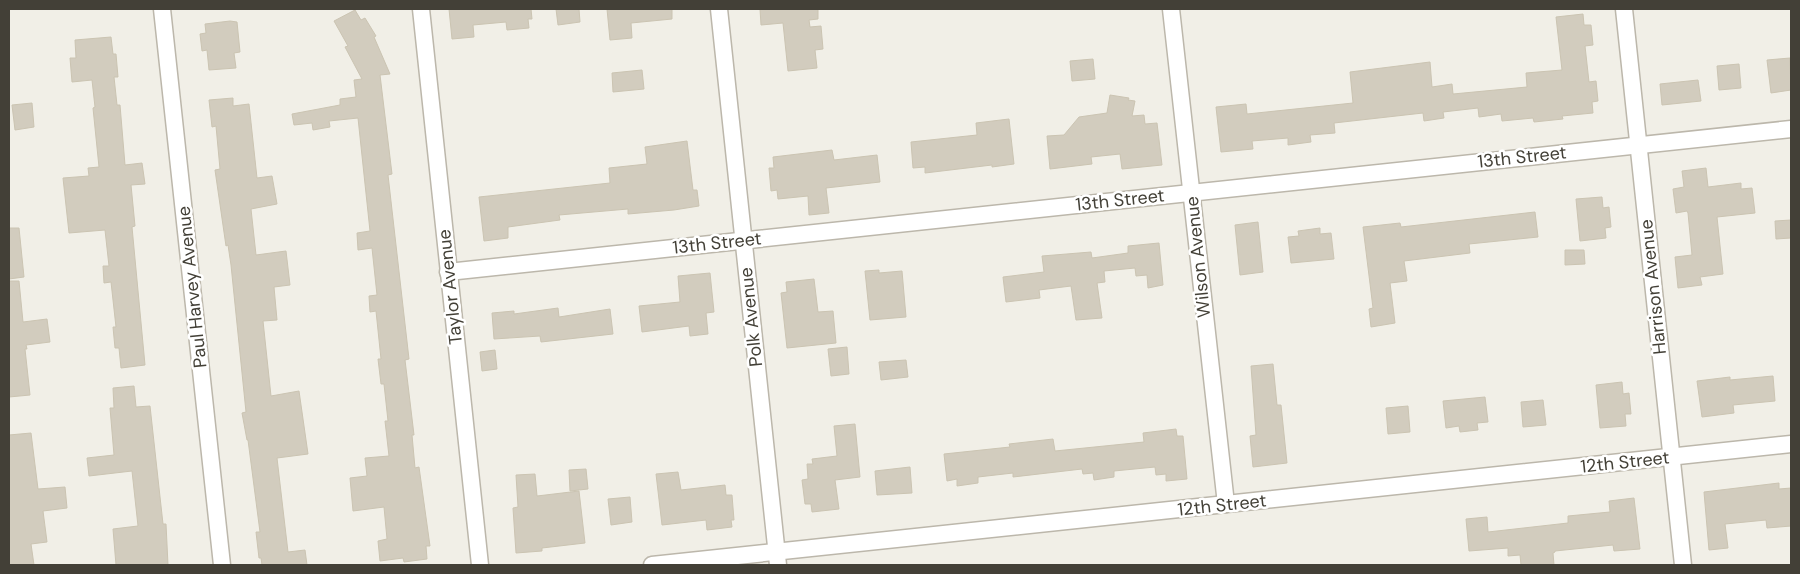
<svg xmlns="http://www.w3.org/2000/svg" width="1800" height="574" viewBox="0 0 1800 574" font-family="'DM Sans',sans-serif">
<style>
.building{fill:#d2ccbe;stroke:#cbc4b2}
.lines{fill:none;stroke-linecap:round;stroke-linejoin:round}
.street-casing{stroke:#bcb7ab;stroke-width:19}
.street{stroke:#fff;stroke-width:16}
.labels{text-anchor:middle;stroke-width:5;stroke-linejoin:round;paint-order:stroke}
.street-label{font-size:18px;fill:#434037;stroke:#fff}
</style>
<rect width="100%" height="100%" fill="#f1efe7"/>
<g class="building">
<path d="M449,9H531L532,19H528L529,28L507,30L506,22L473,25L474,37L452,39Z"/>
<path d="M556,9H579L580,22L558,25Z"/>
<path d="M607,9H672V19L631,23L632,38L610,40Z"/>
<path d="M760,9H818V19L809,20L810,27L821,26L823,49L815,50L817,68L788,71L783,23L761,25Z"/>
<path d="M355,10L361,20L365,18L376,36L374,37L390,74L380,75L392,174L388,175L409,359L405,360L414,435H412L415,468L419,467L430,546H426L427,559L404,562L403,558L380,561L378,541L387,539L384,507L353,511L350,478L367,476L365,458L389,456L385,421H388L384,384H381L378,359H381L376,311L370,312L369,296L377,295L372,248L358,250L357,233L370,231L358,118L329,121L330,127L313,130L312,123L294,125L292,114L340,105V99L356,97L354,80L362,79L345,47L348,46L334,21Z"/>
<path d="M1583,14L1584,25H1591L1593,45L1585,46L1589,82L1596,81L1598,101L1592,102L1593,113L1562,116L1563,119L1534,122L1533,118L1502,121L1501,114L1479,117L1478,108L1443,112L1444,118L1424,121L1423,113L1334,123L1335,133L1310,135L1311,142L1288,145V138L1252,141L1253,149L1221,152L1216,107L1246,104L1247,114L1353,103L1350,72L1430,62L1432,87L1452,84L1453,94L1527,87L1526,73L1562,70L1556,17Z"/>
<path d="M230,21L237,22L240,52L234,53L236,68L209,70L207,50L202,51L200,34L206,33L205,24Z"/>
<path d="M111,37L113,54H116L118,77H114L117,105H120L125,165L142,163L145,184L131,185L135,226L132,227L145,365L121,368L119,348H115L113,327H116L111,282L104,283L103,266H109L105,230L69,233L63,178L89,176L88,168L99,167L93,108L95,107L92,80L72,82L70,58H76L75,40Z"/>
<path d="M1790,58L1791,90L1771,93L1767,60Z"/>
<path d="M1093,59L1095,79L1072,81L1070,61Z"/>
<path d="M1739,64L1741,88L1719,90L1717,66Z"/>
<path d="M642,70L644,89L613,92L612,73Z"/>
<path d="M1698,80L1701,101L1662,105L1660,84Z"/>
<path d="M1110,95L1129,98L1128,100L1135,101L1132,116L1144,115L1145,124L1157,123L1162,165L1122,169L1120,154L1091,157L1092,164L1050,169L1047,136L1064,135L1079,117L1107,113Z"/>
<path d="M233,98V106L249,104L257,178L272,176L277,204L251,209L256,255L286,251L290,285L274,287L277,320L263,321L271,396L299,391L308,454L277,458L288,552L305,550L307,565H262L261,558H259L256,532H260L248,440H247L242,413L246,412L231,265L228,245L226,246L215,170L220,169L216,126L212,127L209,100Z"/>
<path d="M32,103L34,127L15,130L12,105Z"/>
<path d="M1009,119L1014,164L992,167V165L925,173V167L913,168L911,142L977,135L976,123Z"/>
<path d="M687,141L693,190H697L699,206L674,210L628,214V209L559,215L560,220L508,227V238L484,241L479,197L610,183L609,168L647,164L645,147Z"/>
<path d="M832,150L834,160L877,155L880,182L826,188L829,213L809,215L808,196L778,199L777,190L771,191L769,168H774L773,157Z"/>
<path d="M1706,168L1708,187L1741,183V189L1752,188L1755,213L1717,217L1723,274L1700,277L1702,285L1678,288L1675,257L1692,255L1688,213L1687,211L1676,213L1673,189L1684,187L1682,171Z"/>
<path d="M1602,197L1603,208L1609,207L1611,227L1605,228L1606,238L1580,241L1576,199Z"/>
<path d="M1535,212L1538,237L1469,244L1470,253L1404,261L1407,281L1390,283L1395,323L1371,327L1369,309L1373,308L1363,227L1400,223L1401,227Z"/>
<path d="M1791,220V238L1776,239L1775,221Z"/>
<path d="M1258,222L1263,272L1240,275L1235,225Z"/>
<path d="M9,228H19L24,277L9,279Z"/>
<path d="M1320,228V234L1331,233L1334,259L1291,263L1288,237L1299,236L1298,231Z"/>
<path d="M1159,243L1163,285L1148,288L1147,275L1136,276L1135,268L1104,271L1105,282L1097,283L1102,318L1076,320L1071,286L1039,290L1040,298L1006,302L1003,277L1044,272L1042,256L1091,252L1092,258L1128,253V246Z"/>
<path d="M1565,250H1584L1585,264L1565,265Z"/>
<path d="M879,270V273L902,271L906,317L870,320L865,271Z"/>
<path d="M710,273L714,312L706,313L708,334L690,336L689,326L642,332L639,306L680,302L678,276Z"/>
<path d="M814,279L818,312L833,311L836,343L787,348L781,293L787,292L786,282Z"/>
<path d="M9,281H19L23,322L47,319L50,342L26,345L27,349H25L30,395L9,397Z"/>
<path d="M558,308L559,317L610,309L613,334L541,342L540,336L494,339L492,313L514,311V314Z"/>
<path d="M847,347L849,374L831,376L828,349Z"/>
<path d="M495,350L497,369L482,371L480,352Z"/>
<path d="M906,360L908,377L881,380L879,362Z"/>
<path d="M1273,364L1277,405H1281L1287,463L1253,467L1250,436L1256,435L1251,366Z"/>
<path d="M1773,376L1775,401L1733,405L1734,413L1702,417L1697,381L1730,377V380Z"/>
<path d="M1622,382L1623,394L1629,393L1631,414H1625L1626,426L1600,428L1596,385Z"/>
<path d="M134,386L136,407L150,406L163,524H166L168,565H116L113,529L138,526L132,471L89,476L87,458L114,455L110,408H114L113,388Z"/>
<path d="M1485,397L1488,422L1477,423L1478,430L1460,432L1459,426L1446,428L1443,401Z"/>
<path d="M1543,400L1546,425L1523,427L1521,402Z"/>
<path d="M1408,406L1410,432L1388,434L1386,408Z"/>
<path d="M855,424L860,477L835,480L839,509L812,512L811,504H805L802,480L808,479L807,464H813L812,459L837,456L834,426Z"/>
<path d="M1176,429L1177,436H1183L1187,479L1166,481V474L1156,475L1155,467L1114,471V477L1094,480L1093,473L1083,474L1082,469L1013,477V473L978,477V483L957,486V479L947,481L944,454L1010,447L1009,444L1053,439L1055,451L1144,442L1143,433Z"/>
<path d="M31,433L38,489L65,487L67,508L43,511L47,542L31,544L34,565H9V435Z"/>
<path d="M910,467L912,493L877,495L875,471Z"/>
<path d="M586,469L588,489L570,491L569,470Z"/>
<path d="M678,472L681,490L725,485L726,495H732L734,520H731L732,527L707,530L706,520L662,525L656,474Z"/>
<path d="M535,474L537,496L579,491L585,543L542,548V551L516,553L513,508L518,507L516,475Z"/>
<path d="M1779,483V489L1791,488V526L1767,528L1766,520L1725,524L1728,548L1709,550L1704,492Z"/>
<path d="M630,497L632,522L611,525L608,499Z"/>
<path d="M1634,498L1640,549L1614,551L1613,545L1555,551V552L1553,553L1554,565H1521L1520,555L1508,556V548L1469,551L1466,519L1487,517L1488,532L1568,523V516L1610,512L1609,501Z"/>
</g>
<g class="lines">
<defs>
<g id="street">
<path d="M162,9L222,565"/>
<path d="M421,9L480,565"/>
<path d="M719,9L778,565"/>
<path d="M1171,9L1226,504"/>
<path d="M1624,9L1683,565"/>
<path d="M448,272L1791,129"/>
<path d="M652,565L1791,444"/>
</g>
</defs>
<use href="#street" class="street-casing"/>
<use href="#street" class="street"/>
</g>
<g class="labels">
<g class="street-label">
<text transform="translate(1522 157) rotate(-6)" y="6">13th Street</text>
<text transform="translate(1120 200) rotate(-6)" y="6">13th Street</text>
<text transform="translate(717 243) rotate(-6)" y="6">13th Street</text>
<text transform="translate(1198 257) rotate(-96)" y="6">Wilson Avenue</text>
<text transform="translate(192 287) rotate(-96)" y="6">Paul Harvey Avenue</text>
<text transform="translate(450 287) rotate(-96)" y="6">Taylor Avenue</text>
<text transform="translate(1653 287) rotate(-96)" y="6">Harrison Avenue</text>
<text transform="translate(751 317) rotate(-96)" y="6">Polk Avenue</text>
<text transform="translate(1625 462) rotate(-6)" y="6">12th Street</text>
<text transform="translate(1222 505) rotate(-6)" y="6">12th Street</text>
</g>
</g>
<rect width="1800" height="574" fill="none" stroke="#434037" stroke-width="20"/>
</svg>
